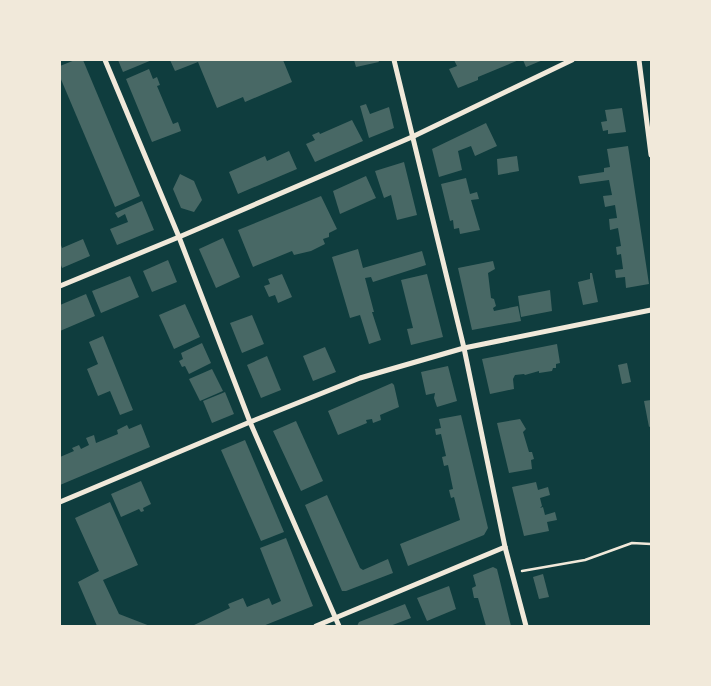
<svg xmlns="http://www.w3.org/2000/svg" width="711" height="686" viewBox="0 0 711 686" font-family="'Noto Serif',serif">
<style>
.building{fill:#486865}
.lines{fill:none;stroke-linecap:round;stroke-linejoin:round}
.path{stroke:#f1e9da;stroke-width:2.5}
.minor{stroke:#f1e9da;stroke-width:5}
</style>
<rect width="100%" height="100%" fill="#0f3d3e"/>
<g class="building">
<path d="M75,60H83L140,196L115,207L60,77V66Z"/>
<path d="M118,60H152L123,72Z"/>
<path d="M170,60H283L292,82L245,102L243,97L217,108L198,62L175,71Z"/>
<path d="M354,60H378L379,62L356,67Z"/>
<path d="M454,60H519L478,77V80L458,88L449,69L457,66Z"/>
<path d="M523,60H543L526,67Z"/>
<path d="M149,69L153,79L157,77L160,85L157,86L173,124L178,122L181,131L152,142L126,79Z"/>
<path d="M366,104L370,114L389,107L394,128L369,138L360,106Z"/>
<path d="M622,108L626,132L608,134V130L603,131L601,122L607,121L605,110Z"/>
<path d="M352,120L363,141L315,162L306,144L315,140L312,135L319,132L320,134Z"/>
<path d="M486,123L497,146L475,156L471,146L458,151L462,170L439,177L432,149Z"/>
<path d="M628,146L649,284L626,288L625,277L616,278L615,270L623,269L621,254L617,255L616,247L621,246L618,228L610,230L609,219L617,218L615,205L605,207L603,196L612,195L609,180L580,184L578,176L604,172V168L610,167L607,149Z"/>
<path d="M289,151L297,169L238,194L229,172L265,156L267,161Z"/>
<path d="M517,156L519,171L498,175L497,159Z"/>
<path d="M404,162L417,215L397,220L391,195L384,198L375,171Z"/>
<path d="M180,174L194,181L202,200L194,212L181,208L173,189Z"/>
<path d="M366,176L376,198L340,214L333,191Z"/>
<path d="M466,178L470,194L477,192L479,199L471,200L480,230L460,234L459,228L454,229L453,220L450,221L441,184Z"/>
<path d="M321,196L337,229L329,233V237L323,239L325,244L311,251L294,255L292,251L253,267L238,230Z"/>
<path d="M142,201L154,230L117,245L110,229L128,222L125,214L118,218L115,213Z"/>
<path d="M223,238L240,277L216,288L199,249Z"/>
<path d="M83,239L90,256L62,268L60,262V242L62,248Z"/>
<path d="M358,249L363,268L422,251L426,265L373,282L371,277L365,278L374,312H372L381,340L369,344L360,315L350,318L332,257Z"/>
<path d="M168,260L177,282L152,292L143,271Z"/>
<path d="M493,261L495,269L488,273L491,298L494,299L496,306L493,308L494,311L518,306L521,321L472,330L458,268Z"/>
<path d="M590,273H592L598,302L583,305L578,282L590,279Z"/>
<path d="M282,274L292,297L278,303L275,295L269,297L264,286L270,284L268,279Z"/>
<path d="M427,274L443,337L411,345L407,329L413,328L401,280Z"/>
<path d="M130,276L139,297L101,313L92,291Z"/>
<path d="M550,290L552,311L521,317L518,296Z"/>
<path d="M86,294L95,316L60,331V305Z"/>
<path d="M185,304L200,337L174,349L159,315Z"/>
<path d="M252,315L264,344L242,353L230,323Z"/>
<path d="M103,336L133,410L120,415L110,391L98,396L87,369L98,364L89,342Z"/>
<path d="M202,343L211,363L189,374L185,366L182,367L179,361L183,359L181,353Z"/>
<path d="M557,344L560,363L556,364V368H553L552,371L539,373V371L525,375L524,374L515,375L513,379L514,389L490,394L482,359Z"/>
<path d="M325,347L336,372L313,381L303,356Z"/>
<path d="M267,356L281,390L261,398L247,365Z"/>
<path d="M627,363L631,382L622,384L618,365Z"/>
<path d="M448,366L457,401L437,407L434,398L435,393L426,395L421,372Z"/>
<path d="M212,369L223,391L200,401L189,379Z"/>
<path d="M392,383L394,385L399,407L380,415L381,420L373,423L372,419L366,420L367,423L338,435L328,411Z"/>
<path d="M225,392L234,414L212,423L203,401Z"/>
<path d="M651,400V426L649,427L644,401Z"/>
<path d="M461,415L488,528L484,535L408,566L400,544L460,520L454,497L451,498L449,490L453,489L448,465L444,466L442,457L446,456L441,434L436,435L435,429L441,428L439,419Z"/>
<path d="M520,419L526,429L523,432L529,452H532L534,459L531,460L532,469L509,473L497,423Z"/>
<path d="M296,421L323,481L301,491L273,431Z"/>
<path d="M141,424L150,447L60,485V457L74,451L72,448L79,445L81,449L89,445L86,438L94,435L96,443L118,434L117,430L127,425L129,429Z"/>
<path d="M245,440L284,532L261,541L221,450Z"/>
<path d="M141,481L151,504L143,508L144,511L141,512L139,509L121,517L111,494Z"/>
<path d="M536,482L538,490L548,487L550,495L540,498L542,506L540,508L543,507L545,515L555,512L557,520L547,522L549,531L524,536L512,487Z"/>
<path d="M327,495L360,568L363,570L388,559L393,573L346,591H342L305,505Z"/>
<path d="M110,502L138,565L103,580L119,614L150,626H97L78,582L99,571L75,518Z"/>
<path d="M286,538L313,606L263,626H192L230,608L228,604L243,598L247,607L269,598L272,605L281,601L260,548Z"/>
<path d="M493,567L497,569L511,626H486L478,598H474L472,588L476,586L473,575Z"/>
<path d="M543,574L549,597L539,599L533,577Z"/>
<path d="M449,586L456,609L427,621L417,598Z"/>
<path d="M405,604L411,618L390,626H357L359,622Z"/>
</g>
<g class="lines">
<path class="path" d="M522,571L585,560L632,543L651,544"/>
<g class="minor">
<path d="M105,60L179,237L250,422L339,626"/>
<path d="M394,60L464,348L505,547L526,626"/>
<path d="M639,60L651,155"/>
<path d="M60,286L179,237L412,137L572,60"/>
<path d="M60,502L250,422L360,378L464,348L651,310"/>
<path d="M316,626L505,547"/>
</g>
</g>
<rect width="711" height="686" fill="none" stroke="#f1e9da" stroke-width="122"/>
</svg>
